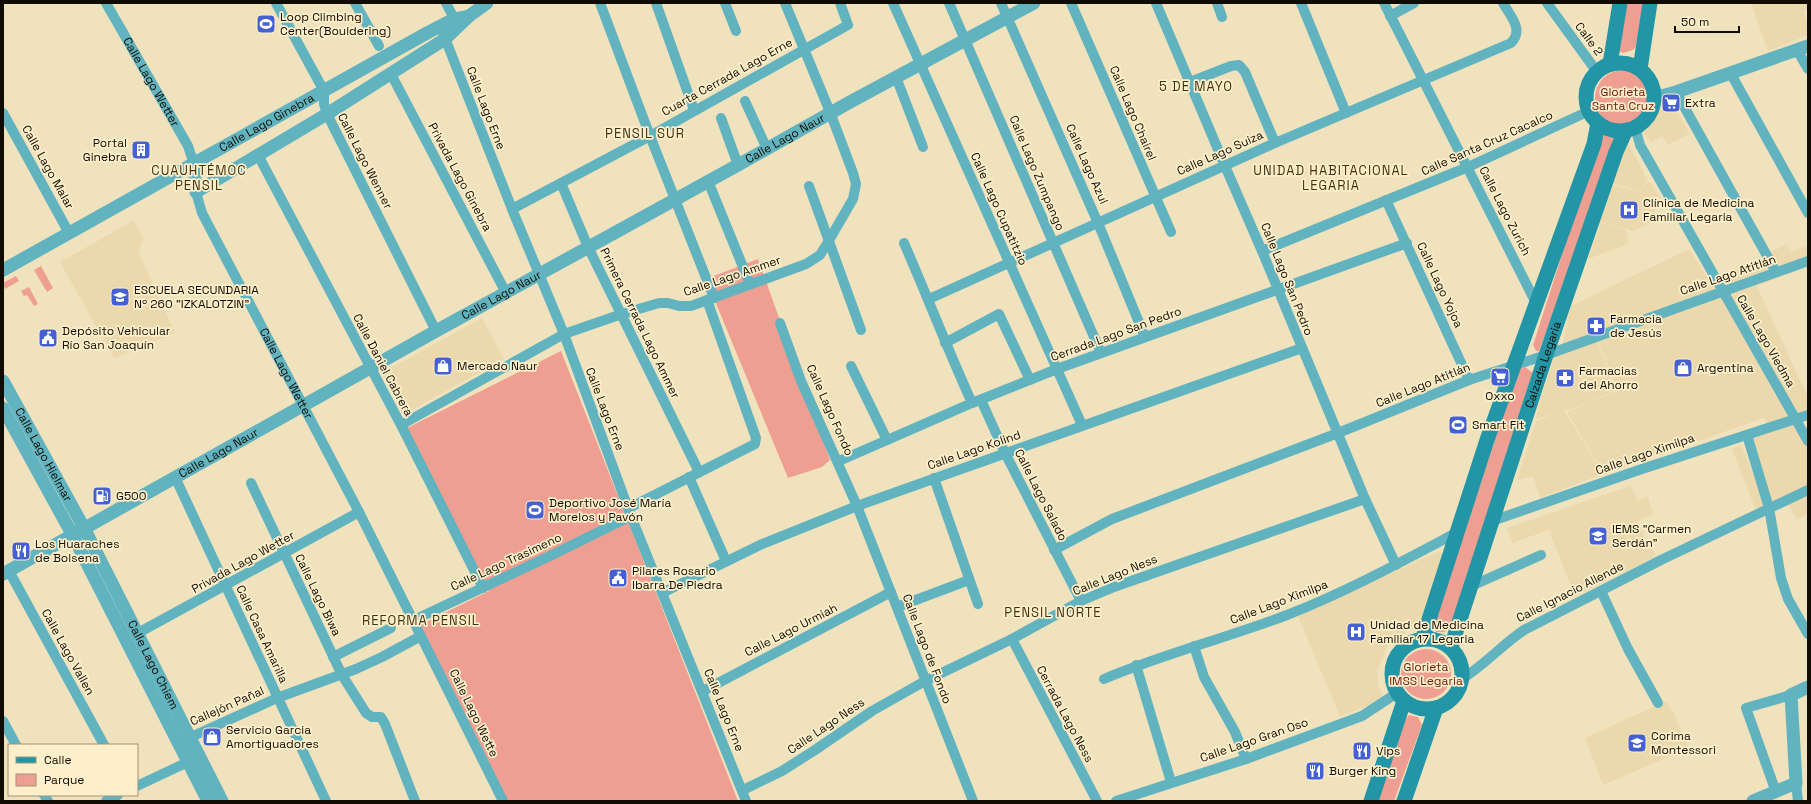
<svg xmlns="http://www.w3.org/2000/svg" width="1811" height="804" viewBox="0 0 1811 804" font-family="'Space Grotesk',sans-serif">
<style>
.built{fill:#ebd9ad}
.green{fill:#ef9f92}
.lines{fill:none;stroke-linecap:round;stroke-linejoin:round}
.minor{stroke:#61b3c0;stroke-width:10}
.tertiary{stroke:#61b3c0;stroke-width:13}
.secondary{stroke:#2296a6;stroke-width:15}
.labels{text-anchor:middle;stroke-width:3.5;stroke-linejoin:round;paint-order:stroke}
.poi-label{font-size:12px;fill:#110c02;stroke:#fdefca;text-anchor:start}
.street-label{font-size:12px;fill:#110c02;stroke:#fdefca}
.park-label{font-size:12px;fill:#6e1811;stroke:#fdefca}
.neighbourhood-label{font-size:13px;letter-spacing:1px;fill:#3e3212;stroke:#fdefca}
</style>
<rect width="100%" height="100%" fill="#f0e2bd"/>
<g class="built">
<path d="M1751,3H1808V10L1803,11L1808,23V35L1768,51Z"/>
<path d="M1676,99L1681,109L1677,112L1690,134L1668,145L1662,136L1651,142L1642,131L1652,122L1659,104Z"/>
<path d="M1629,144L1647,179L1640,191L1611,183L1624,147Z"/>
<path d="M1646,183H1651L1660,198L1651,222L1633,231L1600,222L1610,184L1640,192Z"/>
<path d="M133,221L144,238L138,251L175,333L114,358L60,262Z"/>
<path d="M1601,223L1626,230L1628,244L1588,259Z"/>
<path d="M1786,244L1791,252L1808,245V255L1778,267L1770,253Z"/>
<path d="M1689,249L1715,290L1562,346L1571,306Z"/>
<path d="M1761,259L1769,270L1724,287L1717,275L1720,273L1722,275Z"/>
<path d="M1798,266L1799,270L1757,286L1808,398V410L1796,414L1727,292Z"/>
<path d="M1722,292L1791,415L1767,424L1764,418L1604,474L1567,412L1618,391L1599,344L1719,300L1598,344L1616,391L1567,411L1566,409L1535,420L1555,353Z"/>
<path d="M482,318L504,359L404,414L382,373Z"/>
<path d="M1564,410L1603,474L1540,498L1533,476L1517,480L1536,421Z"/>
<path d="M1794,422L1808,447V487L1772,503L1749,437Z"/>
<path d="M1741,445L1766,506L1756,510L1732,449Z"/>
<path d="M1630,486L1638,500L1648,497L1653,514L1637,522L1656,556L1575,597L1549,530L1512,543L1507,528Z"/>
<path d="M1808,494V514L1797,519L1788,504Z"/>
<path d="M1437,552L1441,553L1443,559L1419,625L1396,638L1387,647L1377,671L1378,685L1383,697L1382,701L1340,716L1298,616Z"/>
<path d="M1666,701L1674,713L1689,748L1603,785L1585,738Z"/>
</g>
<g class="green">
<path d="M1620,3H1643L1636,46L1633,50L1623,53L1618,51Z"/>
<circle cx="1623" cy="98" r="28"/>
<path d="M1602,128L1607,132L1620,134L1539,351H1536L1533,345L1600,137Z"/>
<path d="M758,259L830,460L822,467L788,478L706,279Z"/>
<path d="M41,266L53,288L47,292L34,270Z"/>
<path d="M16,276L19,281L5,289L3,283Z"/>
<path d="M29,287L38,304L34,306L27,295L24,296L21,291Z"/>
<path d="M561,351L738,801H505L418,626L489,591L405,429Z"/>
<path d="M1525,367L1533,373L1453,619L1445,632H1436L1433,628L1518,370Z"/>
<circle cx="1426" cy="674" r="25"/>
<path d="M1409,715L1418,717L1422,725L1394,801H1377L1401,724Z"/>
</g>
<g class="lines">
<g class="minor">
<path id="s1" d="M106,3L188,146L194,164"/>
<path d="M276,3L324,91V104L327,114L436,331"/>
<path d="M355,3L379,46"/>
<path d="M446,3L457,24"/>
<path d="M600,3L650,136L714,298"/>
<path d="M656,3L694,110"/>
<path d="M725,3L736,31"/>
<path d="M893,3L1082,425"/>
<path d="M949,3L1101,353"/>
<path d="M1001,3L1098,223L1145,337"/>
<path d="M1071,3L1171,232"/>
<path d="M1156,3L1225,166L1262,251L1365,499L1396,565"/>
<path d="M1217,3L1222,17"/>
<path d="M1301,3L1346,113"/>
<path d="M1384,3L1536,303"/>
<path d="M1547,3L1597,72"/>
<path d="M1390,16L1414,3"/>
<path d="M443,33L512,209L564,334L631,516L746,801"/>
<path d="M1797,50L1808,69"/>
<path d="M391,74L506,293"/>
<path d="M1731,74L1808,213"/>
<path d="M896,77L923,147"/>
<path d="M1190,82L1231,66L1239,65L1245,72L1275,143"/>
<path d="M1676,92L1776,272"/>
<path d="M745,101L767,149"/>
<path d="M3,113L69,233"/>
<path d="M721,118L738,165"/>
<path d="M1635,127L1640,145L1808,441"/>
<path d="M258,155L401,425L483,588"/>
<path d="M708,181L750,284"/>
<path d="M561,183L588,247L699,472"/>
<path d="M809,186L861,330"/>
<path id="s2" d="M196,192L202,213L359,512L503,801"/>
<path d="M1386,200L1469,380"/>
<path d="M512,209L650,136L848,25L840,3"/>
<path d="M904,243C927,296 948,350 972,403"/>
<path d="M1262,251L1468,167L1589,111"/>
<path d="M929,299L1275,143L1511,43C1524,30 1511,17 1503,3"/>
<path d="M780,323L801,381L857,506L973,801"/>
<path d="M945,343L999,314L1030,380"/>
<path d="M851,366L887,440"/>
<path d="M981,400L1005,453L1081,601"/>
<path d="M401,425L564,334L622,314L659,303H668L679,306H691L806,264L820,255L828,242L853,199L856,184L853,173L830,112L785,3"/>
<path d="M1747,435L1769,508L1781,578L1788,599L1808,634"/>
<path d="M839,461L972,403L1057,369L1407,243"/>
<path d="M175,477L326,801"/>
<path d="M689,477L726,561"/>
<path d="M934,478L978,604"/>
<path d="M251,483L342,675L366,713L372,717H381L385,724L415,801"/>
<path d="M629,508L755,444L756,438L707,300"/>
<path d="M1492,521L1639,470L1808,415"/>
<path d="M1054,550L1112,519L1338,433L1469,380L1546,355L1808,261"/>
<path d="M9,571L104,745"/>
<path d="M1469,587L1541,555"/>
<path d="M1601,591L1628,649L1658,703"/>
<path d="M662,593L760,545L857,506L1302,348"/>
<path d="M897,607L969,580"/>
<path d="M414,620L554,554L631,516"/>
<path d="M138,633L359,512"/>
<path d="M1012,639L1097,801"/>
<path d="M1194,646L1204,677L1235,732L1246,759"/>
<path d="M333,657L391,628"/>
<path d="M1136,665L1171,782"/>
<path d="M1104,679C1163,654 1227,638 1287,615C1346,592 1401,562 1456,533"/>
<path d="M1462,679C1484,665 1502,645 1524,630L1661,560L1808,490"/>
<path d="M703,691L891,592"/>
<path d="M3,721L16,745"/>
<path d="M191,737L277,698L356,669L382,657L421,636"/>
<path d="M1796,783L1798,801"/>
<path d="M137,786L188,762"/>
<path d="M743,790L782,771L815,750L872,711L925,681L1012,639L1081,601L1114,587L1365,499"/>
<path d="M1776,792L1746,708L1791,695"/>
<path d="M44,795L48,801"/>
<path d="M106,801L118,795"/>
<path d="M1116,801L1246,759L1362,716L1397,693"/>
</g>
<g class="tertiary">
<path d="M1654,98L1676,92L1808,46"/>
<path d="M194,164L196,192L327,114L445,39L469,16L487,3"/>
<path id="s3" d="M3,270L427,33L454,19L469,16"/>
<path id="s4" d="M3,381L84,528L222,801"/>
<path d="M3,408L72,534L208,801"/>
<path id="s5" d="M3,574L436,331L738,165L850,102L1034,3"/>
<path d="M1753,801L1796,783L1791,695L1808,687"/>
</g>
<g class="secondary">
<circle cx="1620" cy="97" r="34"/>
<path d="M1610,64L1620,3"/>
<path d="M1640,69L1650,3"/>
<path d="M1423,638L1487,440L1594,144L1598,123"/>
<circle cx="1427" cy="674" r="35"/>
<path id="s6" d="M1451,647L1546,355L1616,152L1626,130"/>
<path d="M1371,801L1404,701"/>
<path d="M1404,801L1436,708"/>
</g>
</g>
<defs>
<symbol id="stadium-square" viewBox="-11 -11 22 22"><rect x="-9" y="-9" width="18" height="18" rx="4" fill="#4460d3" stroke="#fdefca"/><path d="M0-5a6.5 5 0 1 0 0 10a6.5 5 0 1 0 0-10ZM-3.5-1.8h7v3.6h-7Z" fill="#fff"/></symbol>
<symbol id="supermarket-square" viewBox="-11 -11 22 22"><rect x="-9" y="-9" width="18" height="18" rx="4" fill="#4460d3" stroke="#fdefca"/><path d="M-6-5.5h2.5l.6 2H6L4.5 2H-2.5L-4.4-4H-6ZM-1.5 3.2a1.3 1.3 0 1 0 .1 0ZM3 3.2a1.3 1.3 0 1 0 .1 0Z" fill="#fff"/></symbol>
<symbol id="building-square" viewBox="-11 -11 22 22"><rect x="-9" y="-9" width="18" height="18" rx="4" fill="#4460d3" stroke="#fdefca"/><path d="M-4-6H4V6H1V3H-1V6H-4ZM-2.5-4.3h1.7v1.8h-1.7ZM.8-4.3h1.7v1.8H.8ZM-2.5-1h1.7V.8h-1.7ZM.8-1h1.7V.8H.8Z" fill="#fff"/></symbol>
<symbol id="hospital-square" viewBox="-11 -11 22 22"><rect x="-9" y="-9" width="18" height="18" rx="4" fill="#4460d3" stroke="#fdefca"/><path d="M-5-5h3v3.5h4V-5h3V5h-3V1.5h-4V5h-3Z" fill="#fff"/></symbol>
<symbol id="school-square" viewBox="-11 -11 22 22"><rect x="-9" y="-9" width="18" height="18" rx="4" fill="#4460d3" stroke="#fdefca"/><path d="M0-5L7-2L0 1L-7-2ZM-4 1L0 2.5L4 1V4Q0 6-4 4Z" fill="#fff"/></symbol>
<symbol id="pharmacy-square" viewBox="-11 -11 22 22"><rect x="-9" y="-9" width="18" height="18" rx="4" fill="#4460d3" stroke="#fdefca"/><path d="M-2-6h4v4h4v4h-4v4h-4v-4h-4v-4h4Z" fill="#fff"/></symbol>
<symbol id="civic-square" viewBox="-11 -11 22 22"><rect x="-9" y="-9" width="18" height="18" rx="4" fill="#4460d3" stroke="#fdefca"/><path d="M-.6-6.5H3V-4.5H.6V-3L4-1V1h2V6H-6V1h2V-1L-.6-3ZM-1.2 2.5V6h2.4V2.5Z" fill="#fff"/></symbol>
<symbol id="shop-square" viewBox="-11 -11 22 22"><rect x="-9" y="-9" width="18" height="18" rx="4" fill="#4460d3" stroke="#fdefca"/><path d="M-5-2.5h2.3a2.7 3.5 0 0 1 5.4 0H5L5.5 6h-11ZM-1.5-2.5h3a1.5 2.3 0 0 0-3 0Z" fill="#fff"/></symbol>
<symbol id="fuel-square" viewBox="-11 -11 22 22"><rect x="-9" y="-9" width="18" height="18" rx="4" fill="#4460d3" stroke="#fdefca"/><path d="M-5.5-6h7V0h2V4h1.3V-2.5L3-4.5l.8-.8L6-3V5H2.5V1h-1V6h-7ZM-4.2-4.7v3.2H.2V-4.7Z" fill="#fff"/></symbol>
<symbol id="university-square" viewBox="-11 -11 22 22"><rect x="-9" y="-9" width="18" height="18" rx="4" fill="#4460d3" stroke="#fdefca"/><path d="M0-5L7-2L0 1L-7-2ZM-4 1L0 2.5L4 1V4Q0 6-4 4Z" fill="#fff"/></symbol>
<symbol id="restaurant-square" viewBox="-11 -11 22 22"><rect x="-9" y="-9" width="18" height="18" rx="4" fill="#4460d3" stroke="#fdefca"/><path d="M-5-6h1v4h1v-4h1v4h1v-4h1v5L-1.5 .5V6h-2V.5L-5-1ZM5-6V6H3V1.5H1.5Q1.5-4 5-6Z" fill="#fff"/></symbol>
</defs>
<g fill-rule="evenodd">
<use href="#stadium-square" x="255" y="13" width="22" height="22"/>
<use href="#supermarket-square" x="1660" y="92" width="22" height="22"/>
<use href="#building-square" x="130" y="139" width="22" height="22"/>
<use href="#hospital-square" x="1618" y="199" width="22" height="22"/>
<use href="#school-square" x="109" y="286" width="22" height="22"/>
<use href="#pharmacy-square" x="1585" y="315" width="22" height="22"/>
<use href="#civic-square" x="37" y="327" width="22" height="22"/>
<use href="#shop-square" x="432" y="355" width="22" height="22"/>
<use href="#shop-square" x="1672" y="357" width="22" height="22"/>
<use href="#supermarket-square" x="1489" y="366" width="22" height="22"/>
<use href="#pharmacy-square" x="1554" y="367" width="22" height="22"/>
<use href="#stadium-square" x="1447" y="414" width="22" height="22"/>
<use href="#fuel-square" x="91" y="485" width="22" height="22"/>
<use href="#stadium-square" x="524" y="499" width="22" height="22"/>
<use href="#university-square" x="1587" y="525" width="22" height="22"/>
<use href="#restaurant-square" x="10" y="540" width="22" height="22"/>
<use href="#civic-square" x="607" y="567" width="22" height="22"/>
<use href="#hospital-square" x="1345" y="621" width="22" height="22"/>
<use href="#shop-square" x="201" y="726" width="22" height="22"/>
<use href="#school-square" x="1626" y="732" width="22" height="22"/>
<use href="#restaurant-square" x="1351" y="740" width="22" height="22"/>
<use href="#restaurant-square" x="1304" y="760" width="22" height="22"/>
</g>
<g class="labels">
<g class="poi-label">
<text x="280" y="21">Loop Climbing<tspan x="280" dy="14">Center(Bouldering)</tspan></text>
<text x="1685" y="107">Extra</text>
<text x="127" y="147" text-anchor="end">Portal<tspan x="127" dy="14">Ginebra</tspan></text>
<text x="1643" y="207">Clínica de Medicina<tspan x="1643" dy="14">Familiar Legaria</tspan></text>
<text x="134" y="294">ESCUELA SECUNDARIA<tspan x="134" dy="14">Nº 260 "IZKALOTZIN"</tspan></text>
<text x="1610" y="323">Farmacia<tspan x="1610" dy="14">de Jesús</tspan></text>
<text x="62" y="335">Depósito Vehicular<tspan x="62" dy="14">Río San Joaquín</tspan></text>
<text x="457" y="370">Mercado Naur</text>
<text x="1697" y="372">Argentina</text>
<text x="1579" y="375">Farmacias<tspan x="1579" dy="14">del Ahorro</tspan></text>
<text x="1500" y="400" text-anchor="middle">Oxxo</text>
<text x="1472" y="429">Smart Fit</text>
<text x="116" y="500">G500</text>
<text x="549" y="507">Deportivo José María<tspan x="549" dy="14">Morelos y Pavón</tspan></text>
<text x="1612" y="533">IEMS "Carmen<tspan x="1612" dy="14">Serdán"</tspan></text>
<text x="35" y="548">Los Huaraches<tspan x="35" dy="14">de Bolsena</tspan></text>
<text x="632" y="575">Pilares Rosario<tspan x="632" dy="14">Ibarra De Piedra</tspan></text>
<text x="1370" y="629">Unidad de Medicina<tspan x="1370" dy="14">Familiar 17 Legaria</tspan></text>
<text x="226" y="734">Servicio Garcia<tspan x="226" dy="14">Amortiguadores</tspan></text>
<text x="1651" y="740">Corima<tspan x="1651" dy="14">Montessori</tspan></text>
<text x="1376" y="755">Vips</text>
<text x="1329" y="775">Burger King</text>
</g>
<g class="street-label">
<text transform="translate(1589 39) rotate(54)" y="4">Calle 2</text>
<text transform="translate(727 77) rotate(-29)" y="4">Cuarta Cerrada Lago Erne</text>
<text dy="4" stroke="none"><textPath href="#s1" startOffset="91">Calle Lago Wetter</textPath></text>
<text transform="translate(486 108) rotate(69)" y="4">Calle Lago Erne</text>
<text transform="translate(1133 113) rotate(67)" y="4">Calle Lago Chairel</text>
<text dy="4" stroke="none"><textPath href="#s3" startOffset="302">Calle Lago Ginebra</textPath></text>
<text dy="4" stroke="none"><textPath href="#s5" startOffset="895">Calle Lago Naur</textPath></text>
<text transform="translate(1487 143) rotate(-24)" y="4">Calle Santa Cruz Cacalco</text>
<text transform="translate(1220 153) rotate(-24)" y="4">Calle Lago Suiza</text>
<text transform="translate(365 161) rotate(63)" y="4">Calle Lago Wenner</text>
<text transform="translate(1087 164) rotate(66)" y="4">Calle Lago Azul</text>
<text transform="translate(48 167) rotate(61)" y="4">Calle Lago Malar</text>
<text transform="translate(1037 173) rotate(67)" y="4">Calle Lago Zumpango</text>
<text transform="translate(460 177) rotate(62)" y="4">Privada Lago Ginebra</text>
<text transform="translate(999 209) rotate(66)" y="4">Calle Lago Cupatitzio</text>
<text transform="translate(1505 211) rotate(63)" y="4">Calle Lago Zurich</text>
<text transform="translate(1728 275) rotate(-19)" y="4">Calle Lago Atitlán</text>
<text transform="translate(732 276) rotate(-19)" y="4">Calle Lago Ammer</text>
<text transform="translate(1287 279) rotate(68)" y="4">Calle Lago San Pedro</text>
<text transform="translate(1440 285) rotate(65)" y="4">Calle Lago Yojoa</text>
<text dy="4" stroke="none"><textPath href="#s5" startOffset="571">Calle Lago Naur</textPath></text>
<text transform="translate(640 323) rotate(64)" y="4">Primera Cerrada Lago Ammer</text>
<text transform="translate(1116 334) rotate(-20)" y="4">Cerrada Lago San Pedro</text>
<text transform="translate(1766 341) rotate(60)" y="4">Calle Lago Viedma</text>
<text transform="translate(383 365) rotate(62)" y="4">Calle Daniel Cabrera</text>
<text dy="4" stroke="none"><textPath href="#s6" startOffset="297">Calzada Legaria</textPath></text>
<text dy="4" stroke="none"><textPath href="#s2" startOffset="203">Calle Lago Wetter</textPath></text>
<text transform="translate(1423 385) rotate(-22)" y="4">Calle Lago Atitlán</text>
<text transform="translate(605 409) rotate(69)" y="4">Calle Lago Erne</text>
<text transform="translate(830 410) rotate(66)" y="4">Calle Lago Fondo</text>
<text transform="translate(974 450) rotate(-19)" y="4">Calle Lago Kolind</text>
<text dy="4" stroke="none"><textPath href="#s5" startOffset="247">Calle Lago Naur</textPath></text>
<text dy="4" stroke="none"><textPath href="#s4" startOffset="84">Calle Lago Hielmar</textPath></text>
<text transform="translate(1645 454) rotate(-19)" y="4">Calle Lago Ximilpa</text>
<text transform="translate(1041 495) rotate(63)" y="4">Calle Lago Salado</text>
<text transform="translate(243 562) rotate(-29)" y="4">Privada Lago Wetter</text>
<text transform="translate(506 562) rotate(-25)" y="4">Calle Lago Trasimeno</text>
<text transform="translate(1115 575) rotate(-22)" y="4">Calle Lago Ness</text>
<text transform="translate(1570 592) rotate(-27)" y="4">Calle Ignacio Allende</text>
<text transform="translate(318 595) rotate(64)" y="4">Calle Lago Biwa</text>
<text transform="translate(1279 602) rotate(-21)" y="4">Calle Lago Ximilpa</text>
<text transform="translate(791 630) rotate(-27)" y="4">Calle Lago Urmiah</text>
<text transform="translate(262 634) rotate(65)" y="4">Calle Casa Amarilla</text>
<text transform="translate(927 649) rotate(69)" y="4">Calle Lago de Fondo</text>
<text transform="translate(68 652) rotate(61)" y="4">Calle Lago Vallen</text>
<text dy="4" stroke="none"><textPath href="#s4" startOffset="321">Calle Lago Chiem</textPath></text>
<text transform="translate(227 706) rotate(-24)" y="4">Callejón Pañal</text>
<text transform="translate(724 710) rotate(68)" y="4">Calle Lago Erne</text>
<text transform="translate(474 713) rotate(64)" y="4">Calle Lago Wette</text>
<text transform="translate(1065 714) rotate(62)" y="4">Cerrada Lago Ness</text>
<text transform="translate(826 726) rotate(-34)" y="4">Calle Lago Ness</text>
<text transform="translate(1254 740) rotate(-19)" y="4">Calle Lago Gran Oso</text>
</g>
<g class="park-label">
<text x="1623" y="96">Glorieta<tspan x="1623" dy="14">Santa Cruz</tspan></text>
<text x="1426" y="671">Glorieta<tspan x="1426" dy="14">IMSS Legaria</tspan></text>
</g>
<g class="neighbourhood-label">
<text x="1196" y="91">5 DE MAYO</text>
<text x="645" y="138">PENSIL SUR</text>
<text x="199" y="175">CUAUHTÉMOC<tspan x="199" dy="15">PENSIL</tspan></text>
<text x="1331" y="175">UNIDAD HABITACIONAL<tspan x="1331" dy="15">LEGARIA</tspan></text>
<text x="1053" y="617">PENSIL NORTE</text>
<text x="421" y="625">REFORMA PENSIL</text>
</g>
</g>
<rect width="1811" height="804" fill="none" stroke="#110c02" stroke-width="8"/>
<rect x="8" y="744" width="130" height="52" fill="#fdefca" stroke="#9f947a"/>
<rect x="16" y="757" width="20" height="6" fill="#2296a6" stroke="#9f947a"/>
<text x="44" y="764" font-size="12" fill="#110c02">Calle</text>
<rect x="16" y="774" width="20" height="12" fill="#ef9f92" stroke="#9f947a"/>
<text x="44" y="784" font-size="12" fill="#110c02">Parque</text>
<path d="M1675 26v6h64v-6" fill="none" stroke="#110c02" stroke-width="2"/>
<text x="1681" y="26" font-size="12" fill="#110c02" stroke="#fdefca" stroke-width="3" paint-order="stroke">50 m</text>
</svg>
